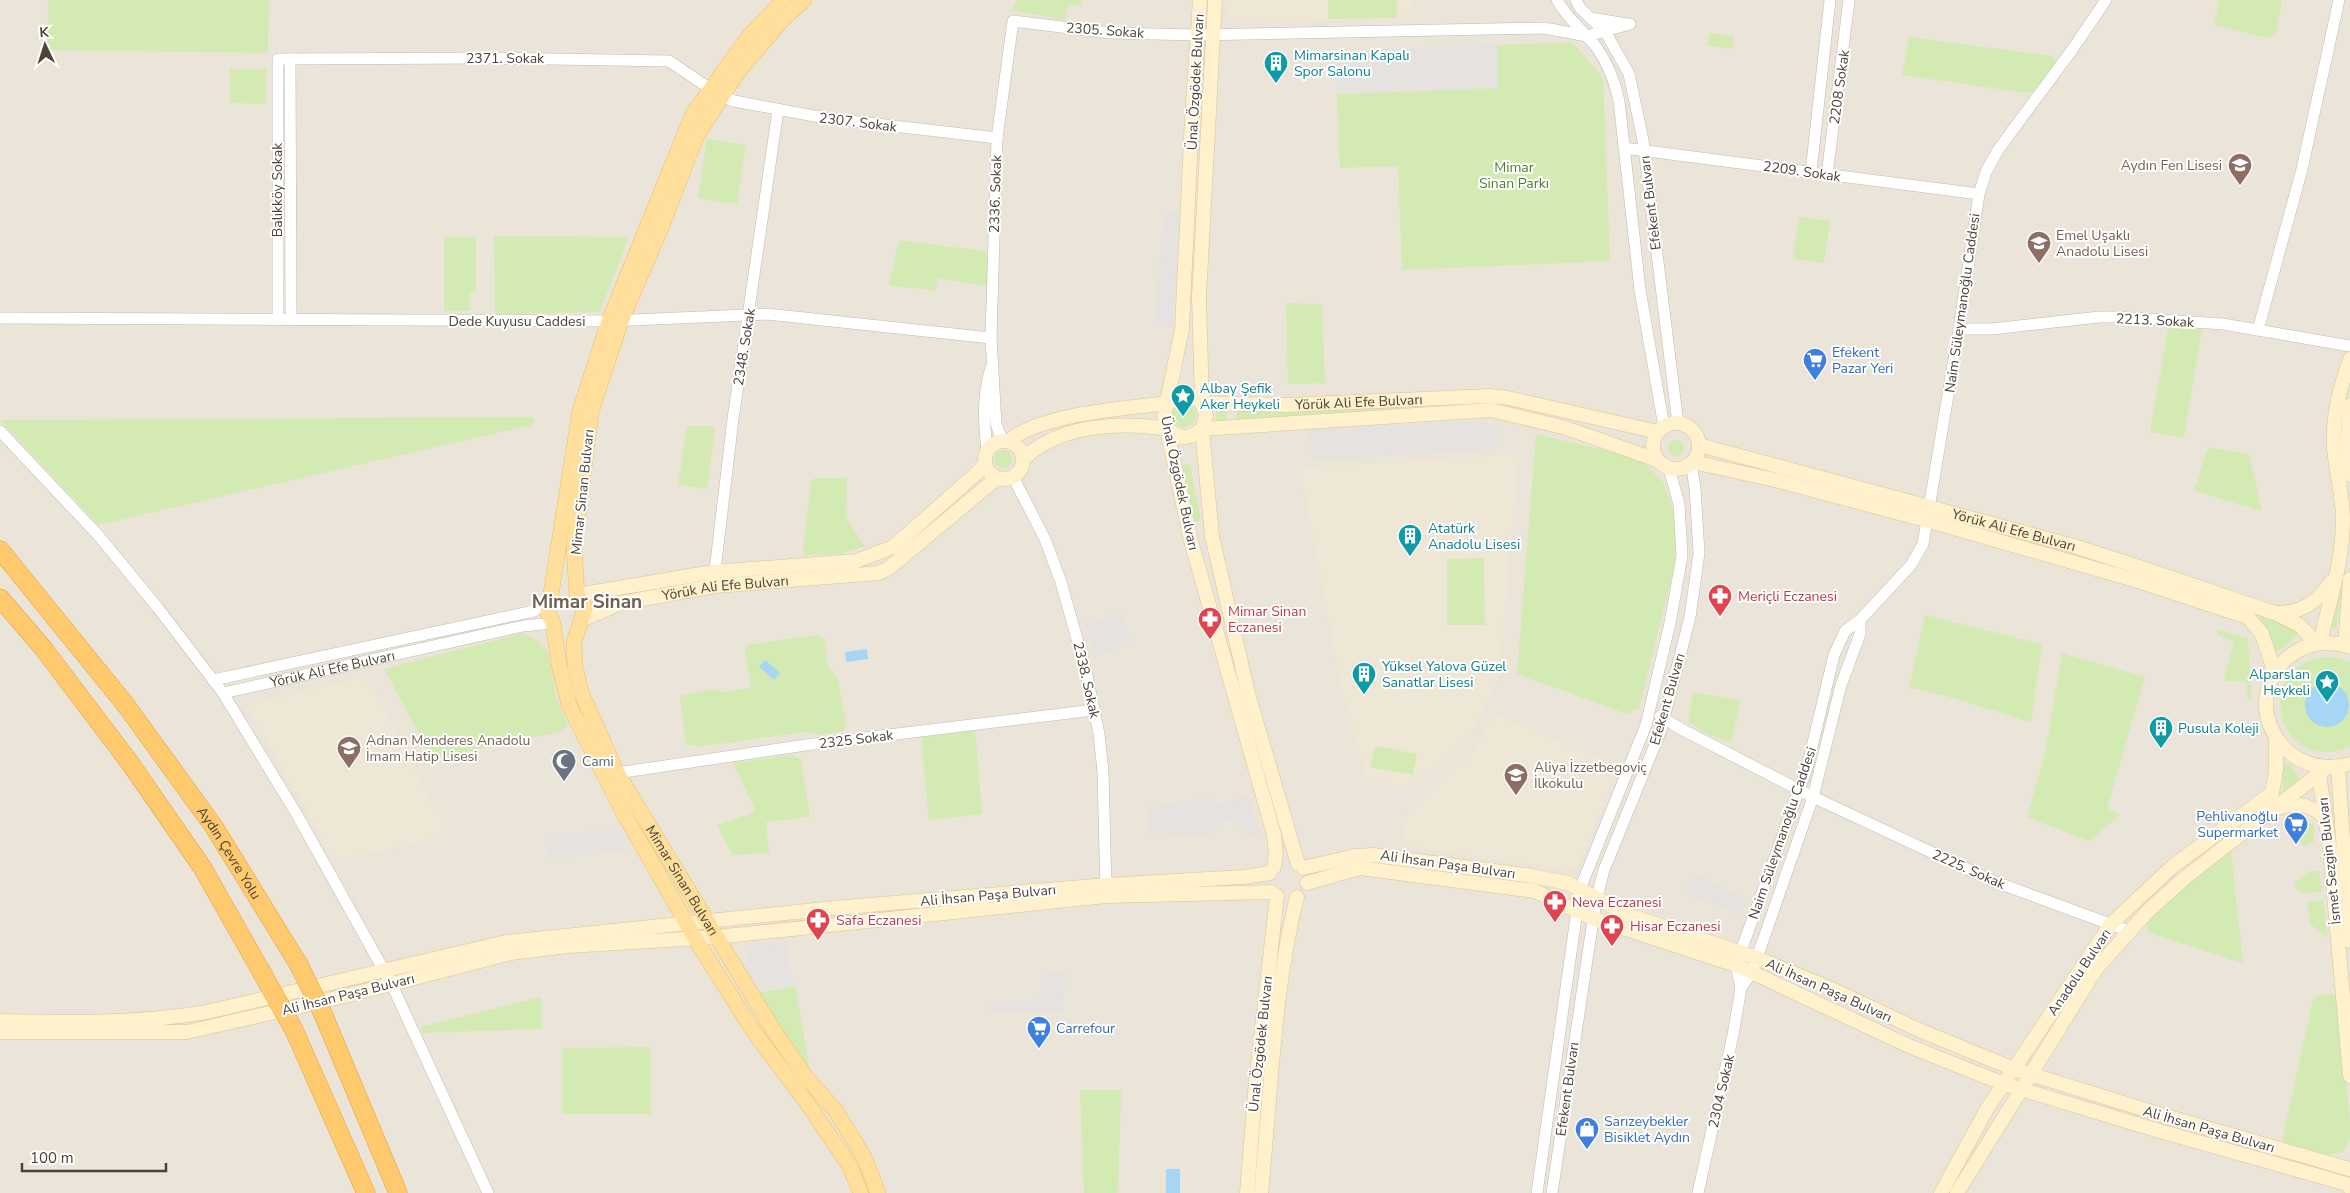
<svg xmlns="http://www.w3.org/2000/svg" width="2350" height="1193" viewBox="0 0 2350 1193" font-family="'Nunito Sans',sans-serif">
<style>
.residential{fill:#eae4d9}
.education{fill:#efe7d5}
.green{fill:#d3ebb3}
.parking{fill:#e5e2df}
.water{fill:#a6d6f4}
.lines{fill:none;stroke-linecap:round;stroke-linejoin:round}
.tertiary-casing{stroke:#c2baad;stroke-width:12}
.secondary-casing{stroke:#d7c59a;stroke-width:15}
.primary-casing{stroke:#e9be66;stroke-width:16}
.motorway-casing{stroke:#e49f37;stroke-width:19}
.tertiary{stroke:#fff;stroke-width:11}
.secondary{stroke:#fff1cc;stroke-width:14}
.primary{stroke:#ffdf9b;stroke-width:15}
.motorway{stroke:#ffca6d;stroke-width:18}
.motorway-bridge-casing{stroke:#e49f37;stroke-width:19;stroke-linecap:butt}
.motorway-bridge{stroke:#ffca6d;stroke-width:18}
.labels{text-anchor:middle;stroke-width:4;stroke-linejoin:round;paint-order:stroke}
.street-label{font-size:14px;fill:#4b4338;stroke:#fff}
.culture-label{font-size:14px;fill:#0d838f;stroke:#fff;text-anchor:start}
.education-label{font-size:14px;fill:#785e54;stroke:#fff;text-anchor:start}
.park-label{font-size:14px;fill:#4c8128;stroke:#fff}
.shop-label{font-size:14px;fill:#366cbe;stroke:#fff;text-anchor:start}
.health-label{font-size:14px;fill:#be3a42;stroke:#fff;text-anchor:start}
.worship-label{font-size:14px;fill:#5b616d;stroke:#fff;text-anchor:start}
.district-label{font-size:19px;font-weight:bold;fill:#6e614f;stroke:#fff}
</style>
<rect width="100%" height="100%" fill="#f6f2eb"/>
<rect class="residential" x="0" y="0" width="2350" height="1193"/>
<g class="education">
<path d="M1230,0H1414V4L1400,19L1232,24L1229,15Z"/>
<path d="M1519,454L1499,676L1475,726L1448,755L1411,785L1367,782L1340,680L1300,468Z"/>
<path d="M360,678L371,686L447,829L444,837L341,859L332,855L249,709V704Z"/>
<path d="M1493,713L1618,766L1579,866L1567,871L1402,845L1405,822L1410,811L1438,783L1463,763L1476,747Z"/>
</g>
<g class="green">
<path d="M48,0H269L268,53L47,50Z"/>
<path d="M1016,0H1081V5H1067L1065,20L1012,10Z"/>
<path d="M1328,0H1397V18L1328,19Z"/>
<path d="M2219,0H2282L2276,33L2268,38L2214,25Z"/>
<path d="M1709,33L1734,36L1732,49L1708,46Z"/>
<path d="M1909,37L2054,56L2056,62L2033,92L2026,93L1902,75Z"/>
<path d="M1572,42L1603,77L1610,261L1402,270L1398,166L1340,168L1337,94L1498,88L1497,45Z"/>
<path d="M230,69H266V104L230,103Z"/>
<path d="M707,139L746,145L737,204L698,198Z"/>
<path d="M1799,217L1830,221L1824,263L1793,259Z"/>
<path d="M494,236L629,237L600,312L495,314Z"/>
<path d="M444,237H476V292H470V311H444Z"/>
<path d="M899,240L984,251L988,259L987,286L938,278L935,291L889,285Z"/>
<path d="M1286,303L1322,304L1325,383L1288,384Z"/>
<path d="M2169,324L2202,330L2184,438L2150,432Z"/>
<circle cx="1184" cy="415" r="12"/>
<path d="M1398,405L1397,409L1237,419V410Z"/>
<rect x="1216" y="411" width="11" height="10"/>
<path d="M531,417L535,421L532,425L98,525L0,420Z"/>
<path d="M687,426H715L707,489L678,485Z"/>
<path d="M1536,434L1640,459L1663,482L1673,509L1678,544L1675,564L1639,708L1627,714L1517,674Z"/>
<circle cx="1676" cy="448" r="8"/>
<path d="M2208,447L2249,454L2262,511L2194,491Z"/>
<circle cx="1003" cy="459" r="9"/>
<path d="M1190,464L1201,521L1191,522L1180,466Z"/>
<path d="M815,478H847L846,518L865,546L839,554L806,555L803,552L811,482Z"/>
<path d="M2350,517V535L2336,630L2327,625L2345,518Z"/>
<path d="M1484,558L1485,625H1447V559Z"/>
<path d="M2251,609L2299,630L2298,635L2276,653L2267,628L2260,618L2251,612Z"/>
<path d="M1925,615L2042,644L2031,722L1943,695L1909,688Z"/>
<path d="M2219,630L2248,638L2252,702L2248,698L2246,681L2225,682L2224,677L2234,642L2217,635Z"/>
<path d="M524,633L540,642L548,654L557,700L568,725L559,732L433,759L384,669Z"/>
<path d="M817,635L824,638L828,666L838,679L846,723L844,731L819,735L805,732L698,747L686,744L680,696L712,689L724,692L751,688L745,651L747,645Z"/>
<path d="M2062,653L2145,677L2107,808L2120,815L2089,841L2027,817L2045,754Z"/>
<path d="M2334,657L2350,662V747C2271,779 2251,653 2334,657Z"/>
<path d="M1693,692L1741,701L1731,743L1703,732L1688,721Z"/>
<path d="M975,729L982,814L929,820L921,737Z"/>
<path d="M1375,746L1417,754L1413,775L1370,767Z"/>
<path d="M792,755L801,759L810,817L766,822L769,853L732,855L717,825L756,812L733,763Z"/>
<path d="M2285,764L2291,765L2300,779L2275,802L2274,798L2283,790V766Z"/>
<path d="M2301,819L2307,824H2314V842L2303,846L2294,830Z"/>
<path d="M2231,852L2243,963L2147,932L2148,923L2153,911Z"/>
<path d="M2319,870L2322,891L2305,894L2298,891L2294,883L2308,872Z"/>
<path d="M2323,899L2328,938L2310,924L2307,903Z"/>
<path d="M795,986L809,1065L805,1066L756,993Z"/>
<path d="M2321,994H2331L2338,999L2350,1122V1138L2342,1152L2324,1156L2281,1146L2313,1000Z"/>
<path d="M541,997L542,1029L422,1033L421,1027Z"/>
<path d="M651,1047V1114H562V1048Z"/>
<path d="M1080,1090H1121L1118,1193H1084Z"/>
</g>
<g class="parking">
<path d="M1497,45L1498,88L1337,94L1335,52Z"/>
<path d="M1164,213L1181,214L1172,328L1154,326Z"/>
<path d="M1474,421L1498,426V449L1314,461L1307,429Z"/>
<path d="M1121,612L1131,643L1095,655L1085,624Z"/>
<path d="M1247,795L1259,831L1251,836L1229,818L1209,835L1147,834V807L1210,798L1212,807Z"/>
<path d="M623,829L625,851L548,858L545,835Z"/>
<path d="M1692,874L1747,898L1741,916L1684,892Z"/>
<path d="M785,942L793,984L755,991L746,969V957L758,946Z"/>
<path d="M1043,972L1065,974L1063,1011L986,1012V1002L1039,1001Z"/>
</g>
<g class="water">
<path d="M867,649L868,659L846,662L845,652Z"/>
<path d="M765,660L780,673L774,680L759,667Z"/>
<circle cx="2327" cy="705" r="22"/>
<rect x="1166" y="1169" width="14" height="24"/>
</g>
<g class="lines">
<defs>
<g id="tertiary">
<path d="M1557,0C1567,19 1584,31 1597,48C1608,64 1615,82 1619,101L1640,290L1664,427"/>
<path d="M1576,0L1580,8L1606,33L1629,74L1643,140L1678,424"/>
<path d="M1590,18L1628,24"/>
<path d="M290,59L291,320"/>
<path d="M1624,148L1979,194"/>
<path d="M1811,172L1830,0"/>
<path d="M1827,175L1849,0"/>
<path d="M0,318L609,321L767,314L991,338"/>
<path d="M278,320V59L487,58L669,61L721,96L734,101L825,118L997,138"/>
<path d="M1959,329H1992L2099,317H2117L2223,324L2350,346"/>
<path d="M2258,330L2302,169L2339,0"/>
<path d="M0,431L98,535L158,608L223,693L296,813L391,983L488,1193"/>
<path d="M1002,440L996,424L991,338L997,138L1013,21L1110,33L1198,35L1544,28L1587,36L1630,24"/>
<path d="M987,451C984,422 982,396 991,368"/>
<path d="M1013,477L1045,539L1061,582L1086,671L1099,734L1103,772L1106,891"/>
<path d="M714,579L733,419L778,110"/>
<path d="M213,680L534,611L550,601"/>
<path id="s1" d="M223,693L523,626L553,623"/>
<path d="M1660,716L1681,729L1813,797L1993,881L2129,931"/>
<path d="M617,773L806,745L1094,710"/>
<path d="M1741,988L1752,972L1813,797L1841,685L1860,634V620L1911,565L1923,544L1959,329L1979,194L1986,172L1998,150L2072,50L2106,0"/>
<path d="M1537,1193L1580,889L1646,725L1670,623L1682,556L1679,504L1669,468"/>
<path d="M1552,1193L1596,900L1604,870L1661,730L1690,617L1699,553L1695,488L1691,463"/>
<path d="M1698,1193L1733,1035L1741,988L1736,965L1807,768L1834,655L1845,631L1860,620"/>
</g>
<g id="secondary">
<path d="M1200,0L1192,117L1182,329L1164,416L1191,541L1274,835L1276,854L1274,867"/>
<path d="M1215,0L1199,297L1202,403L1206,416L1202,429L1212,536L1249,697L1298,864"/>
<path d="M2350,405L2347,448L2350,475"/>
<circle cx="1676" cy="446" r="23"/>
<circle cx="1004" cy="460" r="19"/>
<path id="s2" d="M1008,441C1044,413 1123,409 1168,403C1179,393 1191,393 1202,403L1287,405L1490,396L1508,398L1658,432"/>
<path id="s3" d="M1699,445L2074,546L2142,568L2275,613L2299,625L2308,634L2313,644"/>
<path d="M1024,458C1061,425 1113,422 1161,428C1170,429 1175,437 1185,437C1192,437 1197,433 1202,429L1491,410L1566,428L1657,460"/>
<path d="M1693,462L1779,481L1929,521L2138,581L2248,617L2262,634L2275,674"/>
<path d="M577,595L713,572L856,561L893,547L978,472L985,463"/>
<path d="M2277,613C2302,613 2317,602 2331,582"/>
<path id="s4" d="M581,620L621,603L715,586L879,573L889,568L997,478"/>
<path d="M2320,643C2329,603 2343,561 2343,520C2343,496 2336,472 2334,448C2332,416 2340,388 2350,359"/>
<path d="M2345,645L2350,579"/>
<path d="M2350,647C2334,641 2317,642 2301,649C2232,685 2274,785 2350,764"/>
<path d="M2318,767L2330,850L2350,1076"/>
<path d="M2338,767L2350,941"/>
<path d="M2278,808C2297,802 2313,804 2326,820"/>
<path d="M1303,868L1355,856L1373,855L1526,875L1568,883L1626,914L1757,958L1834,990L1919,1030L2014,1069L2162,1115L2349,1169"/>
<path d="M1307,883L1360,868L1535,891L1592,918L1736,965L1909,1046L2004,1084L2156,1130L2347,1184L2350,1188"/>
<path d="M0,1021C69,1022 138,1024 207,1012L506,942L834,908L1106,885L1243,877L1270,873"/>
<path d="M0,1032H187L349,995L511,953L568,946L716,937L1106,896L1272,892"/>
<path d="M1247,1193L1256,1081L1277,896"/>
<path d="M1261,1193C1271,1095 1273,993 1297,897"/>
<path d="M1941,1193L1987,1109L2111,924L2173,866L2272,793L2276,771V739"/>
<path d="M1957,1193L2096,969L2147,912L2187,876L2328,767"/>
</g>
<g id="primary">
<path d="M784,0L750,35L693,114L609,321L580,411L548,613L553,623L559,665L569,705L622,810L699,945L754,1032L810,1107L849,1165L861,1193"/>
<path id="s5" d="M804,0L782,20L737,73L696,137L661,228L621,321L591,412L574,547L577,595L585,608L574,642L575,666L581,692L617,773L774,1031L805,1076L835,1110L855,1142L865,1159L878,1193"/>
</g>
<g id="motorway">
<path id="s6" d="M0,550L125,704L214,827L299,965"/>
<path d="M0,598L43,648L130,763L202,867L261,971"/>
<path d="M323,1014L398,1193"/>
<path d="M294,1030L366,1193"/>
</g>
</defs>
<use href="#tertiary" class="tertiary-casing"/>
<use href="#secondary" class="secondary-casing"/>
<use href="#primary" class="primary-casing"/>
<use href="#motorway" class="motorway-casing"/>
<use href="#tertiary" class="tertiary"/>
<use href="#secondary" class="secondary"/>
<use href="#primary" class="primary"/>
<use href="#motorway" class="motorway"/>
<defs>
<g id="motorway-bridge">
<path d="M299,965L323,1014"/>
<path d="M261,971L294,1030"/>
</g>
</defs>
<use href="#motorway-bridge" class="motorway-bridge-casing"/>
<use href="#motorway-bridge" class="motorway-bridge"/>
</g>
<defs>
<symbol id="building-pin" viewBox="-11 -11 22 30"><path d="M0 17L-7.5 6A9.5 9.5 0 1 1 7.5 6Z" fill="#0f9aa8" stroke="#fff"/><path d="M-4-6H4V6H1V3H-1V6H-4ZM-2.5-4.3h1.7v1.8h-1.7ZM.8-4.3h1.7v1.8H.8ZM-2.5-1h1.7V.8h-1.7ZM.8-1h1.7V.8H.8Z" fill="#fff"/></symbol>
<symbol id="school-pin" viewBox="-11 -11 22 30"><path d="M0 17L-7.5 6A9.5 9.5 0 1 1 7.5 6Z" fill="#8d6e63" stroke="#fff"/><path d="M0-5L7-2L0 1L-7-2ZM-4 1L0 2.5L4 1V4Q0 6-4 4Z" fill="#fff"/></symbol>
<symbol id="supermarket-pin" viewBox="-11 -11 22 30"><path d="M0 17L-7.5 6A9.5 9.5 0 1 1 7.5 6Z" fill="#3f7fe0" stroke="#fff"/><path d="M-6-5.5h2.5l.6 2H6L4.5 2H-2.5L-4.4-4H-6ZM-1.5 3.2a1.3 1.3 0 1 0 .1 0ZM3 3.2a1.3 1.3 0 1 0 .1 0Z" fill="#fff"/></symbol>
<symbol id="sight-pin" viewBox="-11 -11 22 30"><path d="M0 17L-7.5 6A9.5 9.5 0 1 1 7.5 6Z" fill="#0f9aa8" stroke="#fff"/><path d="M0-6L1.8-2.2L6-1.7L2.9 1.2L3.7 5.4L0 3.3L-3.7 5.4L-2.9 1.2L-6-1.7L-1.8-2.2Z" fill="#fff"/></symbol>
<symbol id="pharmacy-pin" viewBox="-11 -11 22 30"><path d="M0 17L-7.5 6A9.5 9.5 0 1 1 7.5 6Z" fill="#e0444e" stroke="#fff"/><path d="M-2-6h4v4h4v4h-4v4h-4v-4h-4v-4h4Z" fill="#fff"/></symbol>
<symbol id="mosque-pin" viewBox="-11 -11 22 30"><path d="M0 17L-7.5 6A9.5 9.5 0 1 1 7.5 6Z" fill="#6b7280" stroke="#fff"/><path d="M3.5-4.9A6 6 0 1 0 3.5 4.9A5 5 0 1 1 3.5-4.9Z" fill="#fff"/></symbol>
<symbol id="shop-pin" viewBox="-11 -11 22 30"><path d="M0 17L-7.5 6A9.5 9.5 0 1 1 7.5 6Z" fill="#3f7fe0" stroke="#fff"/><path d="M-5-2.5h2.3a2.7 3.5 0 0 1 5.4 0H5L5.5 6h-11ZM-1.5-2.5h3a1.5 2.3 0 0 0-3 0Z" fill="#fff"/></symbol>
</defs>
<g fill-rule="evenodd">
<use href="#building-pin" x="1262" y="49" width="28" height="38"/>
<use href="#school-pin" x="2226" y="151" width="28" height="38"/>
<use href="#school-pin" x="2025" y="229" width="28" height="38"/>
<use href="#supermarket-pin" x="1801" y="346" width="28" height="38"/>
<use href="#sight-pin" x="1169" y="382" width="28" height="38"/>
<use href="#building-pin" x="1396" y="522" width="28" height="38"/>
<use href="#pharmacy-pin" x="1706" y="582" width="28" height="38"/>
<use href="#pharmacy-pin" x="1196" y="605" width="28" height="38"/>
<use href="#building-pin" x="1350" y="660" width="28" height="38"/>
<use href="#sight-pin" x="2313" y="668" width="28" height="38"/>
<use href="#building-pin" x="2147" y="714" width="28" height="38"/>
<use href="#school-pin" x="335" y="734" width="28" height="38"/>
<use href="#mosque-pin" x="550" y="747" width="28" height="38"/>
<use href="#school-pin" x="1502" y="761" width="28" height="38"/>
<use href="#supermarket-pin" x="2282" y="810" width="28" height="38"/>
<use href="#pharmacy-pin" x="1541" y="888" width="28" height="38"/>
<use href="#pharmacy-pin" x="804" y="906" width="28" height="38"/>
<use href="#pharmacy-pin" x="1598" y="912" width="28" height="38"/>
<use href="#supermarket-pin" x="1025" y="1014" width="28" height="38"/>
<use href="#shop-pin" x="1573" y="1115" width="28" height="38"/>
</g>
<g class="labels">
<g class="street-label">
<text transform="translate(1105 30) rotate(4)" y="5">2305. Sokak</text>
<text x="505" y="63">2371. Sokak</text>
<text transform="translate(1195 82) rotate(-87)" y="5">Ünal Özgödek Bulvarı</text>
<text transform="translate(1839 87) rotate(-82)" y="5">2208 Sokak</text>
<text transform="translate(858 122) rotate(7)" y="5">2307. Sokak</text>
<text transform="translate(1802 171) rotate(8)" y="5">2209. Sokak</text>
<text transform="translate(277 190) rotate(-90)" y="5">Balıkköy Sokak</text>
<text transform="translate(995 194) rotate(-88)" y="5">2336. Sokak</text>
<text transform="translate(1650 203) rotate(-97)" y="5">Efekent Bulvarı</text>
<text transform="translate(1962 303) rotate(-82)" y="5">Naim Süleymanoğlu Caddesi</text>
<text transform="translate(2155 320) rotate(3)" y="5">2213. Sokak</text>
<text x="517" y="326">Dede Kuyusu Caddesi</text>
<text transform="translate(744 347) rotate(-81)" y="5">2348. Sokak</text>
<text dy="5" stroke="none"><textPath href="#s2" startOffset="361">Yörük Ali Efe Bulvarı</textPath></text>
<text transform="translate(1180 483) rotate(78)" y="5">Ünal Özgödek Bulvarı</text>
<text transform="translate(582 492) rotate(-84)" y="5">Mimar Sinan Bulvarı</text>
<text dy="5" stroke="none"><textPath href="#s3" startOffset="326">Yörük Ali Efe Bulvarı</textPath></text>
<text dy="5" stroke="none"><textPath href="#s4" startOffset="149">Yörük Ali Efe Bulvarı</textPath></text>
<text dy="5" stroke="none"><textPath href="#s1" startOffset="112">Yörük Ali Efe Bulvarı</textPath></text>
<text transform="translate(1087 680) rotate(77)" y="5">2338. Sokak</text>
<text transform="translate(1667 699) rotate(-74)" y="5">Efekent Bulvarı</text>
<text transform="translate(856 739) rotate(-7)" y="5">2325 Sokak</text>
<text transform="translate(1782 833) rotate(-71)" y="5">Naim Süleymanoğlu Caddesi</text>
<text dy="5" stroke="none"><textPath href="#s6" startOffset="380">Aydın Çevre Yolu</textPath></text>
<text transform="translate(2329 861) rotate(-96)" y="5">İsmet Sezgin Bulvarı</text>
<text transform="translate(1448 864) rotate(8)" y="5">Ali İhsan Paşa Bulvarı</text>
<text transform="translate(1969 869) rotate(24)" y="5">2225. Sokak</text>
<text dy="5" stroke="none"><textPath href="#s5" startOffset="970">Mimar Sinan Bulvarı</textPath></text>
<text transform="translate(988 895) rotate(-5)" y="5">Ali İhsan Paşa Bulvarı</text>
<text transform="translate(2079 972) rotate(-56)" y="5">Anadolu Bulvarı</text>
<text transform="translate(1829 990) rotate(24)" y="5">Ali İhsan Paşa Bulvarı</text>
<text transform="translate(348 994) rotate(-14)" y="5">Ali İhsan Paşa Bulvarı</text>
<text transform="translate(1260 1044) rotate(-84)" y="5">Ünal Özgödek Bulvarı</text>
<text transform="translate(1567 1089) rotate(-82)" y="5">Efekent Bulvarı</text>
<text transform="translate(1721 1091) rotate(-77)" y="5">2304 Sokak</text>
<text transform="translate(2209 1129) rotate(16)" y="5">Ali İhsan Paşa Bulvarı</text>
</g>
<g class="culture-label">
<text x="1294" y="60">Mimarsinan Kapalı<tspan x="1294" dy="16">Spor Salonu</tspan></text>
<text x="1200" y="393">Albay Şefik<tspan x="1200" dy="16">Aker Heykeli</tspan></text>
<text x="1428" y="533">Atatürk<tspan x="1428" dy="16">Anadolu Lisesi</tspan></text>
<text x="1382" y="671">Yüksel Yalova Güzel<tspan x="1382" dy="16">Sanatlar Lisesi</tspan></text>
<text x="2310" y="679" text-anchor="end">Alparslan<tspan x="2310" dy="16">Heykeli</tspan></text>
<text x="2178" y="733">Pusula Koleji</text>
</g>
<g class="education-label">
<text x="2222" y="170" text-anchor="end">Aydın Fen Lisesi</text>
<text x="2056" y="240">Emel Uşaklı<tspan x="2056" dy="16">Anadolu Lisesi</tspan></text>
<text x="366" y="745">Adnan Menderes Anadolu<tspan x="366" dy="16">İmam Hatip Lisesi</tspan></text>
<text x="1534" y="772">Aliya İzzetbegoviç<tspan x="1534" dy="16">İlkokulu</tspan></text>
</g>
<g class="park-label">
<text x="1514" y="172">Mimar<tspan x="1514" dy="16">Sinan Parkı</tspan></text>
</g>
<g class="shop-label">
<text x="1832" y="357">Efekent<tspan x="1832" dy="16">Pazar Yeri</tspan></text>
<text x="2278" y="821" text-anchor="end">Pehlivanoğlu<tspan x="2278" dy="16">Supermarket</tspan></text>
<text x="1056" y="1033">Carrefour</text>
<text x="1604" y="1126">Sarızeybekler<tspan x="1604" dy="16">Bisiklet Aydın</tspan></text>
</g>
<g class="health-label">
<text x="1738" y="601">Meriçli Eczanesi</text>
<text x="1228" y="616">Mimar Sinan<tspan x="1228" dy="16">Eczanesi</tspan></text>
<text x="1572" y="907">Neva Eczanesi</text>
<text x="836" y="925">Safa Eczanesi</text>
<text x="1630" y="931">Hisar Eczanesi</text>
</g>
<g class="worship-label">
<text x="582" y="766">Cami</text>
</g>
<g class="district-label">
<text x="587" y="608">Mimar Sinan</text>
</g>
</g>
<g transform="translate(45 45) rotate(356)" stroke="#ffffff" stroke-width="4" paint-order="stroke">
<path d="M0-4L9 19L0 12L-9 19Z" fill="#4b4338"/>
<text y="-8" font-size="14" font-weight="bold" text-anchor="middle" fill="#4b4338">K</text>
</g>
<path d="M22 1163v8h144v-8" fill="none" stroke="#4b4338" stroke-width="2.5"/>
<text x="30" y="1163" font-size="15" fill="#4b4338" stroke="#ffffff" stroke-width="4" paint-order="stroke">100 m</text>
</svg>
